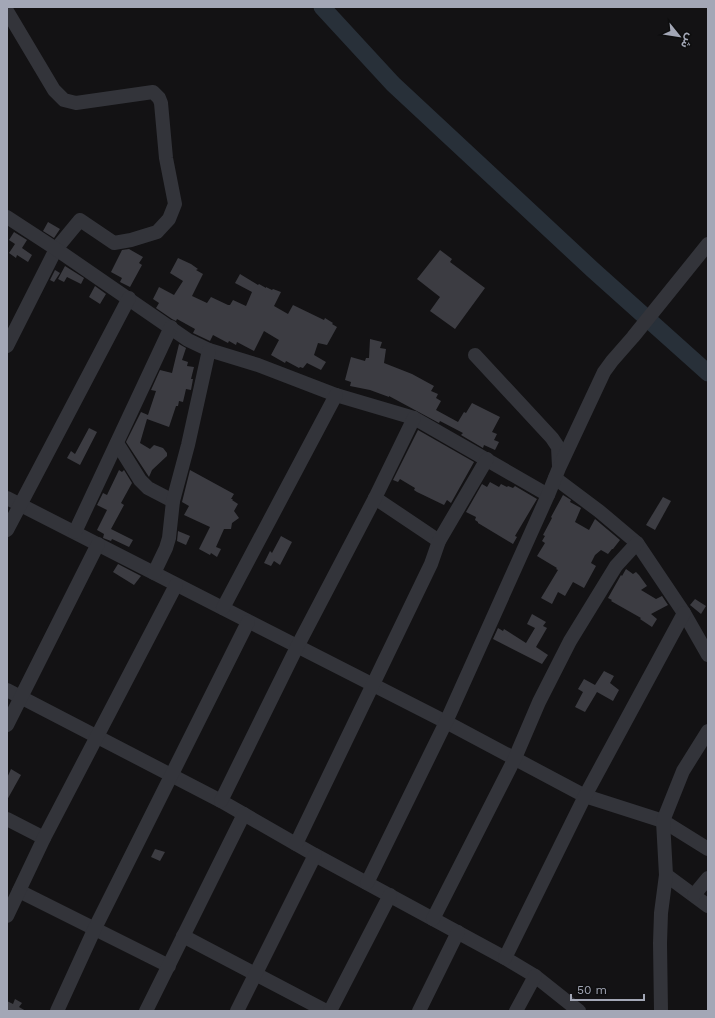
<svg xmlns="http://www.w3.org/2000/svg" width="715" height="1018" viewBox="0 0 715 1018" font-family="'Work Sans','Noto Sans Arabic',sans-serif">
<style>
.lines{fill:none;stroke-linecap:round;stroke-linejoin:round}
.river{stroke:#283039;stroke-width:17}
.building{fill:#3c3c42}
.minor{stroke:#33343a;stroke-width:14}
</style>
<rect width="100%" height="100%" fill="#131214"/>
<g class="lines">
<path class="river" d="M322,7L393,84L593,270L708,373"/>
</g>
<g class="building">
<path d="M48,222L60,229L54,238L43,231Z"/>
<path d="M14,232L27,240L22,248L32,255L28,262L17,255L16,258L9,253L15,244L9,240Z"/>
<path d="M129,249L143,257L139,263L142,265L130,287L120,282L122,278L111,272L122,250Z"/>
<path d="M440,250L452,259L450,262L485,288L455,329L430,311L440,297L417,279Z"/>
<path d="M178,258L191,264L198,269L196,270L203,274L192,296L207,303L211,297L228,305H230L233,300L246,306L252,292L235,283L240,274L258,285L259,284L266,288V287L272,290L273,289L281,292L274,306L288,314L293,305L324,320L325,318L333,323L332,324L337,327L327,345L318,343L314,355L326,362L321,370L307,363L303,368L300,367L299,368L286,361L285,363L271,355L279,340L264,331L254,351L237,342L236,345L229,341L228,343L213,335L210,341L193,333L195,329L177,319L176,321L172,319L156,308L159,303L153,299L159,287L174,295L183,281L170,273Z"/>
<path d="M65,266L84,278L81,284L67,277L64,282L58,279Z"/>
<path d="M55,270L60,273L54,282L50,280Z"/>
<path d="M95,286L106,294L100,304L89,297Z"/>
<path d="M370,339L382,342L380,348L386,349L384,363L412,374L434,386L431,391L438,394L436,398L441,401L436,410L458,422L464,412L466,413L472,403L500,417L492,432L497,434L494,440L499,442L495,450L484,445L483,448L461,435L463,433L440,421L439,423L389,396V397L370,390L350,386L351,382L345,380L351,357L365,361L366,358H369Z"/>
<path d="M179,344L186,348L182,360L188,362L187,366L194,367L191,379H193L191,390L186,389L183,402L179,401L178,406H176L169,427L147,419L140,443L150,449L154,445L163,448L167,453V456L152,470L149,477L126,442L141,412L148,415L156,391L151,390L160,370L172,373Z"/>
<path d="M89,428L97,432L80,465L67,458L71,451L75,454Z"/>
<path d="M418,430L474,462L451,503L447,500L444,505L417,492L414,490L415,488L400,479L398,482L393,480Z"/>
<path d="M119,470L122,472L124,470L132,483L121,503L124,505L111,529L133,540L129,547L112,539L111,541L103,538L104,534L97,530L107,510L97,505L103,493L107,495Z"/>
<path d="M190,470L234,494L231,499H233L232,500L238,504L234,511L239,518L232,523L231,529H224L216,547L221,549L217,557L211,553L210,555L199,549L210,527L184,515L189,506L182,502Z"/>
<path d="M490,482L499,487L501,484L507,487L508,486L513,488L515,486L537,499L515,536L517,537L513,544L478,523V522L475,520L476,517L466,512L482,484L487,487Z"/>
<path d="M563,495L571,500L570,502L581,508L575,522L589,530L595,519L620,540L613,549H612L608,554L601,550L595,555L591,563L596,566L584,588L573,582L565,596L558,592L552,604L541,598L558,570L556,569L557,568L537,556L545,543L542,541L545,536L543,535L552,518L551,517Z"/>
<path d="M663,497L671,501L655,530L646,525Z"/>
<path d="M178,531L190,536L186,545L177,541Z"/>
<path d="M281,536L292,542L280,565L274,561L271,566L264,563L270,551L272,553Z"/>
<path d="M118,564L141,576L134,585L113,572Z"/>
<path d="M626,569L633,574L636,572L639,575L647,586L641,590L656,599L662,596L668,605L651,614L657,619L652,627L640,619L641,618L611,601L612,600L608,598L621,575L622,576Z"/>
<path d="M695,599L706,606L701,614L690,605Z"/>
<path d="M532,614L546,622L543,626L547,628L536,647L548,655L542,664L493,639L498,628L503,631L504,629L526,643L535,628L527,624Z"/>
<path d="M604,671L614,676L610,683L619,690L613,701L597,692L585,712L575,707L583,692L578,689L584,679L595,685Z"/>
<path d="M11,769L21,775L7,800V778Z"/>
<path d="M155,849L165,852L160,861L151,857Z"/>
<path d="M15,999L22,1003L19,1007L26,1011H7V1001L13,1004Z"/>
</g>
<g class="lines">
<g class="minor">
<path d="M7,11L54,90L64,100L76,103L153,92L159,98L161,103L166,158L175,204L169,219L157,232L131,240L114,243L80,220L56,249L7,346"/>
<path d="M7,217L56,249L188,340L209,350L258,365L336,395L414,418L548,495"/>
<path d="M475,355L552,438L558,447L559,467"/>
<path d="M117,443L140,480L148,488L173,501"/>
<path d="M555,478L599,511L637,543L684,613L708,655"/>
<path d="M7,498L446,722L585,796L663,821L708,849"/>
<path d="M375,498L439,541"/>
<path d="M7,530L129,298"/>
<path d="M75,532L171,327"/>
<path d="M154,573L166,548L169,538L173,501L188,445L209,350"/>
<path d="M223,608L336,395"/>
<path d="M7,690L221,801L315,855L505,958L535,976L579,1011"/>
<path d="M7,725L98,544"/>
<path d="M221,801L297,647L375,498L414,418"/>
<path d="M7,819L44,838"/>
<path d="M296,844L431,564L439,541L487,459"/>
<path d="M666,875L708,906"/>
<path d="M367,883L446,722L548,495L559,468L604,372L612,361L633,337L708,244"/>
<path d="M19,891L169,966"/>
<path d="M694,895L708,878"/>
<path d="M7,916L44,838L176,585"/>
<path d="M433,919L515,758L539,702L570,641L616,566L637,543"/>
<path d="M183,936L326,1011"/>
<path d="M505,958L585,796L684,613"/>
<path d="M57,1011L95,928L248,622"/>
<path d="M146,1011L244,814"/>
<path d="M237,1011L315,855"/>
<path d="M330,1011L390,895"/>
<path d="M419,1011L458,932"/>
<path d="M516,1011L535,976"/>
<path d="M661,1011L660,943L661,913L666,875L663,821L683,771L708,731"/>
</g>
</g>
<rect width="715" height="1018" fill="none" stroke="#a3a7b6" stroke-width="16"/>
<g transform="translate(679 36) rotate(120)" stroke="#0e0e0f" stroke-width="3" paint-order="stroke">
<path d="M0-3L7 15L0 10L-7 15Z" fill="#a3a7b6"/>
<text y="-6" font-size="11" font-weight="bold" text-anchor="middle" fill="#a3a7b6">ش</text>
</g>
<path d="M571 994v6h73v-6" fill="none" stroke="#a3a7b6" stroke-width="2"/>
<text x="577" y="994" font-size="12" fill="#a3a7b6" stroke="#0e0e0f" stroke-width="3" paint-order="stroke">50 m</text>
</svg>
